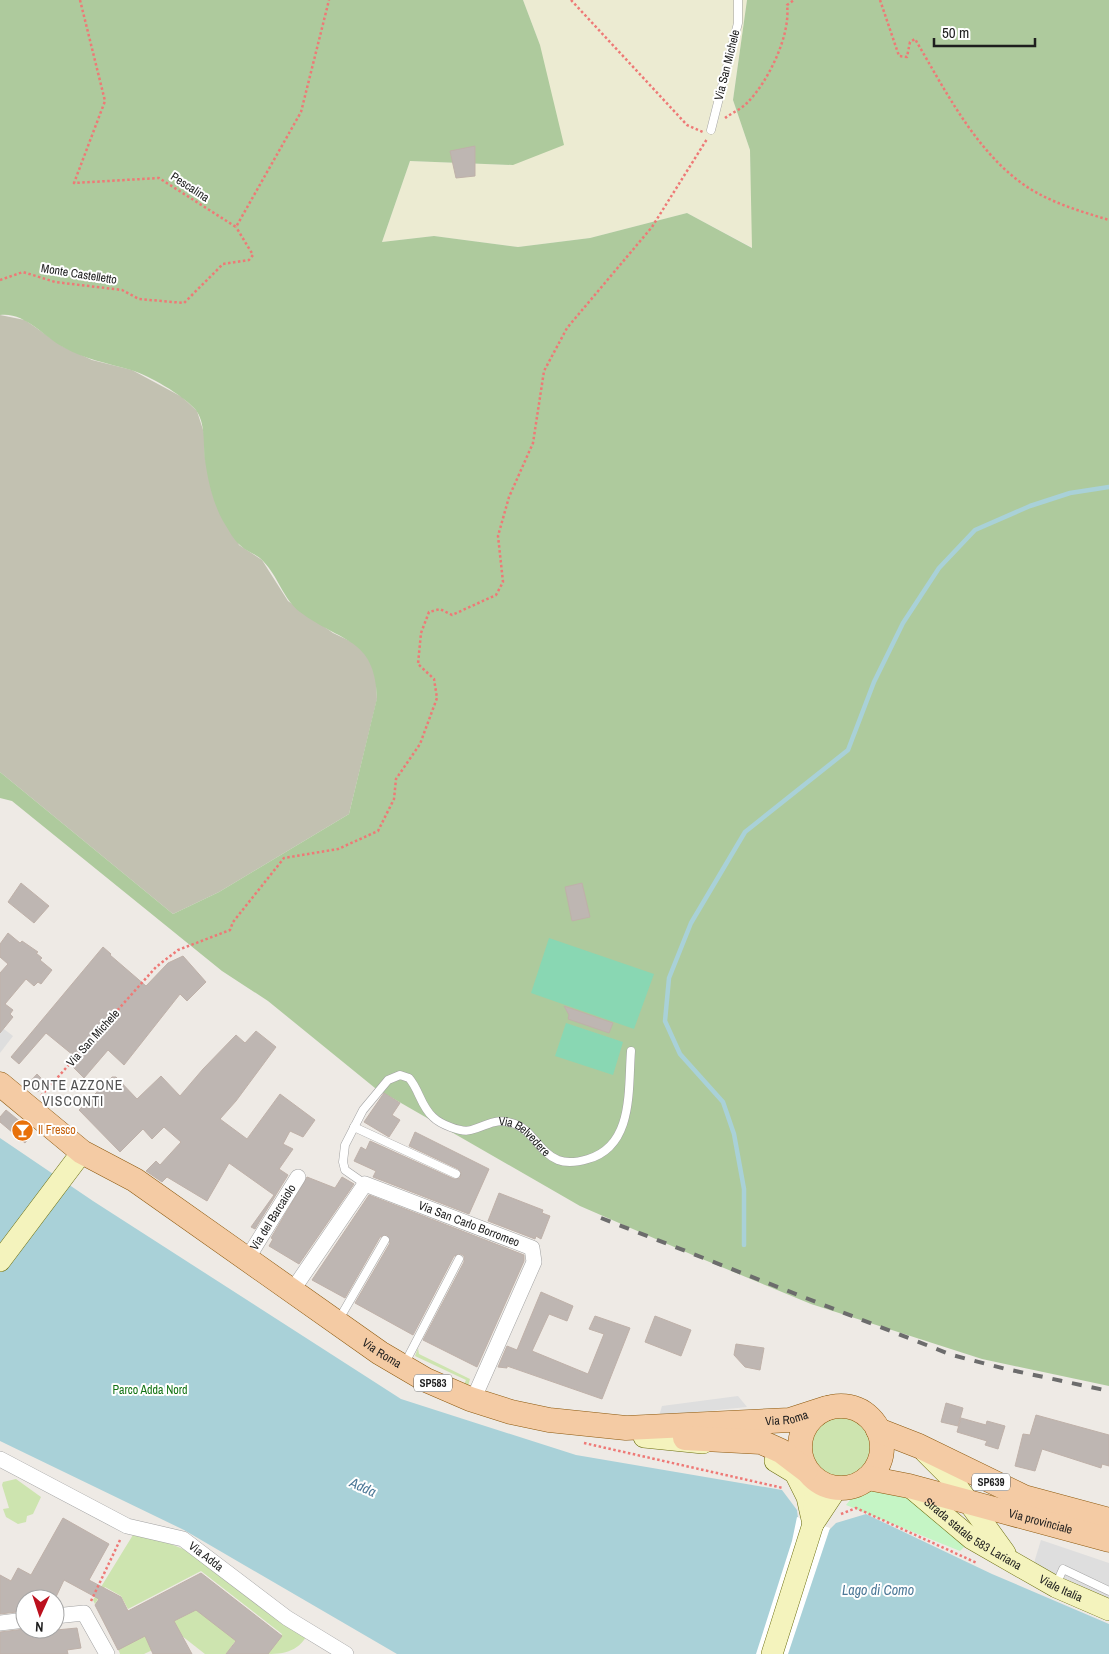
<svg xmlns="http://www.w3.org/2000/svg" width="1109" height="1654" viewBox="0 0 1109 1654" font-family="'Archivo Narrow',sans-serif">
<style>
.construction{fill:#c2c1b1}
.farmland{fill:#ecebd2}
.grass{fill:#cde4af}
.forest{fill:#aeca9d}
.park{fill:#c5f5c5}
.pitch{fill:#89d7b3}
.parking{fill:#dedede}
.water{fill:#a9d1d8}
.pier{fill:#fff}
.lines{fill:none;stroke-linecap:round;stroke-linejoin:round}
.stream{stroke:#a9d1d8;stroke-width:4.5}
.building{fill:#beb6b2;stroke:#bfb1a9}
.lane-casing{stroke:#a2a2a2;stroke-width:9}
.street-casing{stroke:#a2a2a2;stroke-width:16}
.secondary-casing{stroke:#6a6d0e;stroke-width:22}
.primary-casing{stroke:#8c580c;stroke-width:25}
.path{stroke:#ee7976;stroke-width:2.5;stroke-dasharray:2.5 2.5;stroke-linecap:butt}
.lane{stroke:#fff;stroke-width:8}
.street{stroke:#fff;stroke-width:15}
.secondary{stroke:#f4f3bd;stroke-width:21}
.primary{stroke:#f4cba4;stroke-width:24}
.rail{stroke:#6c6c6c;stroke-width:4;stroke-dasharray:10 10;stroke-linecap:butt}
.labels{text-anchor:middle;stroke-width:4;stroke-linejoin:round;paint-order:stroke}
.shield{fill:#fff;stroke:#626262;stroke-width:1}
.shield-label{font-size:11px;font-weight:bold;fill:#1e1e1e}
.street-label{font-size:12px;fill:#1e1e1e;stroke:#fff}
.food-label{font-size:12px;fill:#c56008;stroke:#fff;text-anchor:start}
.park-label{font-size:12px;fill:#147415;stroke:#fff}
.neighbourhood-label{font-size:14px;letter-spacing:1px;fill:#515151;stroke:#fff}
.water-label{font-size:14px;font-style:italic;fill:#4c7897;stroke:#fff}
</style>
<rect width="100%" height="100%" fill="#eeeae5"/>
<path class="construction" d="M0,315L25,320L62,346L92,360L132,370L182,397L197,411L204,433L205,459L239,545L262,560L288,601L333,633L352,642L364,651L372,664L376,681L377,699L349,814L219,892L173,914L0,772Z"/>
<path class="farmland" d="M523,0H747L733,100L750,150L753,248L687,213L590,238L518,247L434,236L382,242L410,161L513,165L540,45Z"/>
<g class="grass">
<path d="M418,1348L419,1354L470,1379L468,1386L464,1384L466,1380L415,1356Z"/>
<path d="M838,1411C892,1414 885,1492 824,1478L804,1456L803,1441L811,1423Z"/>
<path d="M16,1479L41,1497L33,1514L27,1516L26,1522L18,1524L6,1517L3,1509L9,1508L2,1485L3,1482Z"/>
<path d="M136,1530L193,1553L289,1619L311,1627C302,1649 290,1654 267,1654L282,1634L201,1571L128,1609L121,1596L105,1587L95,1604L93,1600Z"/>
<path d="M196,1608L236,1640L226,1654H205L182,1636L144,1654H120L118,1648Z"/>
</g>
<path class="forest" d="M0,0H523L540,45L564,145L513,165L410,161L382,242L434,236L518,247L590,238L687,213L752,248L750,150L733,100L747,0H1109V1386L982,1359L811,1304L695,1256L580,1206L375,1088L268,1001L222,971L12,801L0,798V772L173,914L219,892L349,814L377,698C375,637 341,643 300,612C283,599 278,576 263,561C257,554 247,552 241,546C234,541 228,529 223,521C213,503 208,481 205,460C203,444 206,422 195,409C181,394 150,376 131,370C107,363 84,359 63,347C43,336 25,312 0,315Z"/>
<path class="park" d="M868,1478L909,1486L968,1543L960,1551L846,1505Z"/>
<g class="pitch">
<path d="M549,938L654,974L634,1029L531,993Z"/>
<path d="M566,1023L623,1042L613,1075L555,1056Z"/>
</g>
<g class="parking">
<path d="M0,1026L13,1036L0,1053Z"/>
<path d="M738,1396L747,1407L659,1416L662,1406Z"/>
<path d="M1041,1540L1109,1563V1600L1033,1566Z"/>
</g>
<path class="water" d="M0,1138L93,1201L401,1399L576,1455L782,1490L797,1510L798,1518L829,1530L836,1523L866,1514L992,1574L1109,1624V1654H397L184,1530L0,1441Z"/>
<path class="pier" d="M797,1517L830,1528L788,1654H756L792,1541Z"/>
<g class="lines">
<path class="stream" d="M744,1245V1189L734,1134L723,1102L680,1054L665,1021L669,978L691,923L745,832L848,750L874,682L903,623L939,568L975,530L1030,506L1070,493L1109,487"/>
</g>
<g class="building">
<path d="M475,146V176L456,178L450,151Z"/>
<path d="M21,883L49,906L34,923L8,902Z"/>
<path d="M582,883L590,917L572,921L565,887Z"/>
<path d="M8,933L20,943L22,941L38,952L36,953L42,958L40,960L52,970L41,984L38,982L34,986L26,979L5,1004L13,1010L10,1014L13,1017L0,1033V973L8,964L0,957V944Z"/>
<path d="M103,947L111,954L110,955L146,986L168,963L183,956L206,982L187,1001L180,994L124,1065L108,1050L84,1078L73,1067L79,1060L46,1033L19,1064L11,1057Z"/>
<path d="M564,1006L613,1023L609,1033L568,1019L569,1015Z"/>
<path d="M256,1031L276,1047L236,1101L220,1119L247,1139L280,1094L315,1120L303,1137L290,1131L283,1144L293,1149L279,1169L288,1175L255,1229L251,1227L274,1195L229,1163L207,1201L167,1177L162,1182L146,1171L156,1161L160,1165L181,1142L164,1127L152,1139L143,1129L120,1152L79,1110L112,1077H116L137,1099L161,1076L180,1096L203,1069L236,1035L245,1043Z"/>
<path d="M37,1074L46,1083L38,1092L28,1084Z"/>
<path d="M384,1093L400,1103L392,1115L400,1120L389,1137L364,1122Z"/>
<path d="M6,1110L33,1132L25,1143L0,1122V1117Z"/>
<path d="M415,1132L489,1169L469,1214L373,1177L376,1171L354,1161L361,1147L366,1150L370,1141L454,1179L460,1178L461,1173L458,1169L409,1146Z"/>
<path d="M307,1177L335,1188L342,1177L354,1184L299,1264L269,1246L273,1239L271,1238Z"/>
<path d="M499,1193L543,1210L542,1213L550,1216L541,1239L536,1236L535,1239L488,1221Z"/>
<path d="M369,1195L524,1255V1261L477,1367L423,1340L464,1262V1256L461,1254L454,1256L413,1335L355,1303L390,1243L387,1235L380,1237L345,1298L312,1280Z"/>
<path d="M541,1292L573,1306L567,1321L549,1314L532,1351L588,1374L604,1334L589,1329L595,1316L630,1328L602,1399L507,1366V1368L498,1367L507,1346L517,1350Z"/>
<path d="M655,1316L691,1330L681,1356L645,1342Z"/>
<path d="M736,1344L764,1348L760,1370L745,1367L734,1355Z"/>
<path d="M946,1403L963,1408L958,1426L941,1422Z"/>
<path d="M1036,1415L1109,1435V1466L1102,1464L1101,1468L1042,1449L1035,1471L1015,1466L1023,1434L1030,1435Z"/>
<path d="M961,1418L986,1425L987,1421L1005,1426L998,1449L985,1445L987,1441L957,1432Z"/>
<path d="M63,1518L109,1544L89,1580L121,1597L128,1611L201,1573L282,1636L268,1654H226L236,1641L196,1610L174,1621L192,1654H153L145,1636L118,1650L95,1605L99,1599L64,1580L55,1599H25V1611L0,1614V1575L11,1581L18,1568L31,1575Z"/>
<path d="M77,1628L81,1648L67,1650L68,1654H0V1632L25,1629V1633Z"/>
</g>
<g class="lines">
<defs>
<g id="lane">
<path d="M711,130L738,23V0"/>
<path d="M354,1127L456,1174"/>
<path id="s1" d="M365,1184L345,1170L343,1162L345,1145L363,1110L388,1080L400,1075L409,1078C419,1089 421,1107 433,1117C440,1124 461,1133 471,1130C490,1125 494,1117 515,1124C533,1131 539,1152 558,1160C568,1164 578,1162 588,1159C634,1146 628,1089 631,1051"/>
<path d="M338,1321L385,1240"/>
<path d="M405,1363L459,1259"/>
<path d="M1056,1585L1063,1569L1109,1591"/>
</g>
<g id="street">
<path id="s2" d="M247,1259L298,1177"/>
<path id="s3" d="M292,1291L365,1184L532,1248L534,1262L473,1400"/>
<path id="s4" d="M0,1459L127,1526L183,1539L287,1618L346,1654"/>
<path d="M55,1616L84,1613L107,1654"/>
<path d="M0,1623L25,1620"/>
</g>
<g id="secondary">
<path d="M0,1261L82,1152"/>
<path d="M644,1437L703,1443"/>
<path d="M925,1452L951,1478L1005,1553"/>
<path d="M775,1461L795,1473L807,1497L813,1524"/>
<path id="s5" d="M909,1486L972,1539L1056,1587L1109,1610"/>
<path d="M813,1524L837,1488"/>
<path d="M772,1654L813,1524L816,1480"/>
</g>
<g id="primary">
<path id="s6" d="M0,1084L82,1152L135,1180L380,1353L426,1380L470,1399L511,1412L549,1420L626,1428L790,1420L827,1408"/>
<circle cx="841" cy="1447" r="41"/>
<path d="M878,1430L919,1446L1024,1497L1109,1520"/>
<path d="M685,1438L761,1442L781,1451L806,1470"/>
<path id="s7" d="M868,1478L909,1486L1109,1540"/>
</g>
</defs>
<use href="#lane" class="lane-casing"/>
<use href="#street" class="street-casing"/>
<use href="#secondary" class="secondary-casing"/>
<use href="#primary" class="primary-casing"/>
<g class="path">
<path d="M80,0L105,101L74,183L159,178L236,227L301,112L329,0"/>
<path d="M571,0L687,125L703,132"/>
<path d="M880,0L899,56L907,57L910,42L915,39C947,93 982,165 1041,195C1062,206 1086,213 1109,220"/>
<path d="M725,118C732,113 741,109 747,103C768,82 791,35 787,5L794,0"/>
<path d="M0,280L23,272L55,282L122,290L139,299L184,303L223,264L249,260L253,255L236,227"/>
<path d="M41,1096L156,967L178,950L230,930L233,922L284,858L338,849L378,831L394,799L396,779L420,744L437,698L434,679L418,664L421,633L429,612L440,609L452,615L496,595L503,582L498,536L509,497L533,443L544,371L567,328L652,227L707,139"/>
<path d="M584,1443L783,1488"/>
<path d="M841,1514L856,1508L977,1563"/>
<path d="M91,1601L121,1538"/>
</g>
<use href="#lane" class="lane"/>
<use href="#street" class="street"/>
<use href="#secondary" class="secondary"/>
<use href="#primary" class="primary"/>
<path class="rail" d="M601,1218L952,1355L1006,1369L1109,1391"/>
</g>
<defs>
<symbol id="bar-disc" viewBox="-11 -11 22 22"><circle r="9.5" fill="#e8710a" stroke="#fff"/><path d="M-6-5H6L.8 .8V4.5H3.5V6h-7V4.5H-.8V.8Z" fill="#fff"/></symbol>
</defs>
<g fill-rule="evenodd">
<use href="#bar-disc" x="10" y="1118" width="25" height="25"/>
</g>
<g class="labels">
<g class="shield">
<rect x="414" y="1374.5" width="38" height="17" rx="4"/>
<rect x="972" y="1473.5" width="38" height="17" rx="4"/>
</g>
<g class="shield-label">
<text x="433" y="1387">SP583</text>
<text x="991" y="1486">SP639</text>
</g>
<g class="street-label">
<text transform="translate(727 65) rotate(-76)" y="4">Via San Michele</text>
<text transform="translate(190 187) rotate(33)" y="4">Pescalina</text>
<text transform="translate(79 274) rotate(9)" y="4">Monte Castelletto</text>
<text transform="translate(93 1038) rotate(-48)" y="4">Via San Michele</text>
<text dy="4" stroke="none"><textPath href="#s1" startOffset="298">Via Belvedere</textPath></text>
<text dy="4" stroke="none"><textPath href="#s2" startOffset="49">Via del Barcaiolo</textPath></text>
<text dy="4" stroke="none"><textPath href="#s3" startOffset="241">Via San Carlo Borromeo</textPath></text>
<text dy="4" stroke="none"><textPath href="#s6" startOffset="468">Via Roma</textPath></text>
<text dy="4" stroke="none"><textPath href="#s6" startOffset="888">Via Roma</textPath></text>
<text dy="4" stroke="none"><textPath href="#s7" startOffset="178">Via provinciale</textPath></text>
<text dy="4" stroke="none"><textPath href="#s5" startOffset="80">Strada statale 583 Lariana</textPath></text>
<text dy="4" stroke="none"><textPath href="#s4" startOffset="230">Via Adda</textPath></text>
<text dy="4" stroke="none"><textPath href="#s5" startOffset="184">Viale Italia</textPath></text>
</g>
<g class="food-label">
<text x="38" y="1134">Il Fresco</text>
</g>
<g class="park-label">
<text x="150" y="1394">Parco Adda Nord</text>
</g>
<g class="neighbourhood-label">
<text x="73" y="1090">PONTE AZZONE<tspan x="73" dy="16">VISCONTI</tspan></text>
</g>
<g class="water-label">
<text transform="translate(363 1487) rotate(24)" y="5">Adda</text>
<text x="878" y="1595">Lago di Como</text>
</g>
</g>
<g transform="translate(40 1614) rotate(183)"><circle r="24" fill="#ffffff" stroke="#a5a5a5"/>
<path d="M0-4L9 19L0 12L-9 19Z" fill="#bc101e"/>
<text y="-8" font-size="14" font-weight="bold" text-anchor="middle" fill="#1e1e1e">N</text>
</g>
<path d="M934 38v8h101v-8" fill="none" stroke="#1e1e1e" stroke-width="2.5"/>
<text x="942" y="38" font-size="15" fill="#1e1e1e" stroke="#ffffff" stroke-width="4" paint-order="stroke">50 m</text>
</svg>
